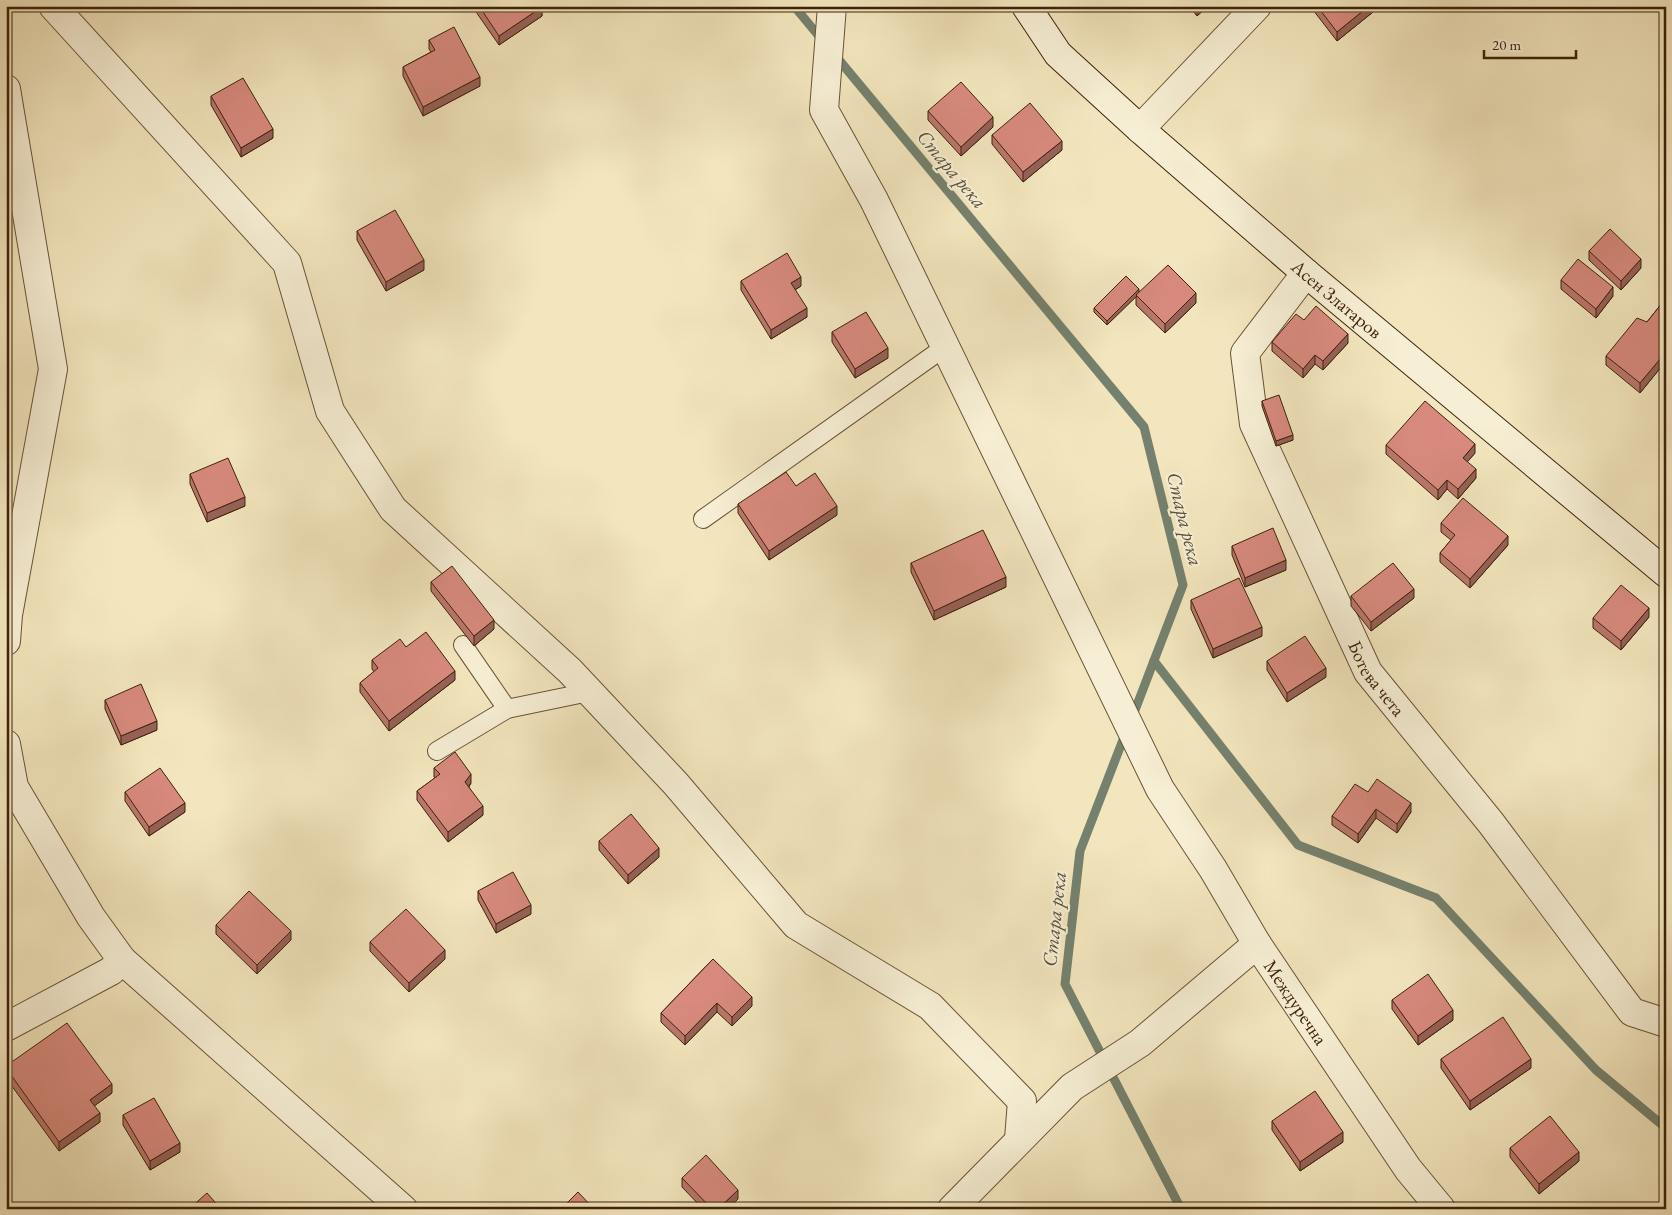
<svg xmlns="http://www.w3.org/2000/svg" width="1672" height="1215" viewBox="0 0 1672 1215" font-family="'EB Garamond',serif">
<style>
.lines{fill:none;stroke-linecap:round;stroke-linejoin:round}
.stream{stroke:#75816e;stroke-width:9}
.lane-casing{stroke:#6a5337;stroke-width:20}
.street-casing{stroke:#6a5337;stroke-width:30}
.secondary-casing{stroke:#3d220a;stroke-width:30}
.lane{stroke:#f7efd5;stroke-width:18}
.street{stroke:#f7efd5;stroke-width:28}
.secondary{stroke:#f7efd5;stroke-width:28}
.wall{fill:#ba776c;stroke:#3d220a}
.shaded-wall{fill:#976158;stroke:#3d220a}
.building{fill:#d88a7e;stroke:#3d220a}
.labels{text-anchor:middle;stroke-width:4.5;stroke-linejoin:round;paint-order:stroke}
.street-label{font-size:19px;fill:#3d220a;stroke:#f7efd5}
.water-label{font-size:20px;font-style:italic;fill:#59513c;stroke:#f7efd5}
</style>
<rect width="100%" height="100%" fill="#f3e6be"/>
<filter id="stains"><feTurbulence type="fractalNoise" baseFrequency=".004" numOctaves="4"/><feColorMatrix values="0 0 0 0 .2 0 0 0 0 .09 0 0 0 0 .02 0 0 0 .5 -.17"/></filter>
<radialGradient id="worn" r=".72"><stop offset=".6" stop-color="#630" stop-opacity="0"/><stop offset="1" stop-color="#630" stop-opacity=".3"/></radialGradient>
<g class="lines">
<g class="stream">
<path d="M794,6L823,41"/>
<path d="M834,54L1144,427L1183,585L1132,718"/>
<path d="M1154,661L1298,845L1436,898L1596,1070L1666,1128"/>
<path d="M1126,732L1080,851L1065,984L1181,1209"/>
</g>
<defs>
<g id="lane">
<path d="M703,519L945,347"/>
<path d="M463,645L507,709"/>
<path d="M437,751L507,709L589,692"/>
</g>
<g id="street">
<path d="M53,6L287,263L330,411L393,509L570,671L676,784L796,925L930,1006L1022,1101L1019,1139"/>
<path id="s1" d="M832,6L824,110L874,200L1160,789L1213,869L1257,944L1408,1169L1441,1209"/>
<path d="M6,89L53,369L8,615L6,641"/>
<path d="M1140,129L1257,6"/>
<path id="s2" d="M1306,273L1245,353L1254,424L1368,672L1491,823L1632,1012L1666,1023"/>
<path d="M6,744L14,787L91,917L122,960L403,1209"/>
<path d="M6,1027L111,971L122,960"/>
<path d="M952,1209L1072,1087L1140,1043L1257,944"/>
</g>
<g id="secondary">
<path id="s3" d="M1026,6L1058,54L1140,129L1306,273L1666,573"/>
</g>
</defs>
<use href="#lane" class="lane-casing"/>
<use href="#street" class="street-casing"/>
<use href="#secondary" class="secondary-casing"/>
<use href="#lane" class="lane"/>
<use href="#street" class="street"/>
<use href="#secondary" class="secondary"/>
</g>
<g class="wall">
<path d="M474,6H541L542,16L499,45L474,9Z"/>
<path d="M636,6H648L644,12Z"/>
<path d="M1189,6H1208L1197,16Z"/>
<path d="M1310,6H1373V12L1337,41Z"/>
<path d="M429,40L480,86L423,116L403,76V67L431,52L429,49Z"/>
<path d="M211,96L273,138L241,157L211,105Z"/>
<path d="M928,111L993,127L961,156L928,120Z"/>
<path d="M992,135L1062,150L1023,182L992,144Z"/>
<path d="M357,231L424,270L386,291L357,240Z"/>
<path d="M1589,251L1641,268L1621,290L1589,260Z"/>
<path d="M1561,280L1613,296L1596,318L1561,289Z"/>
<path d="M741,281L801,286L795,290L807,317L771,339L741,290Z"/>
<path d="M1139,293L1196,303L1165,333L1136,305V296L1107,325L1094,312V308Z"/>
<path d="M1666,298V361L1640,393L1606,365V356L1647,322Z"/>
<path d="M1304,320L1348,343L1323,370L1315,364L1303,378L1272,351V342Z"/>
<path d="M832,332L888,358L855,378L832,342Z"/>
<path d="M1262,401L1293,440L1276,446L1262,406Z"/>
<path d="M1386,445L1475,453L1467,462L1476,478L1458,499L1447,489L1438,500L1386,454Z"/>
<path d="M190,474L245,506L207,522L190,484Z"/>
<path d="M796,486L837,515L769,560L738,513V504Z"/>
<path d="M1441,523L1508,545L1470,588L1440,562V553L1451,540L1441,532Z"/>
<path d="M1232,546L1286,570L1245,587L1232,555Z"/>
<path d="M911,563L1006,587L934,620L911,572Z"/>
<path d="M431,582L494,629L474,646L431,591Z"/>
<path d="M1351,596L1414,598L1371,631L1351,606Z"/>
<path d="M1191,600L1262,636L1213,658L1191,609Z"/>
<path d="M1649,617L1621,650L1593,628V618Z"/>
<path d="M406,647L455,680L389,731L360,692V683L374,672L372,669V660Z"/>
<path d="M1267,661L1326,677L1287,702L1267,670Z"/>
<path d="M105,700L157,730L121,745L105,709Z"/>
<path d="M434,768L471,783L469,787L483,815L448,842L417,800V791L435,778L434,777Z"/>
<path d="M125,792L185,812L149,836L125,801Z"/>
<path d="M1368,792L1411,812L1397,833L1376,818L1358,843L1332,825V816Z"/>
<path d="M599,841L659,857L628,884L599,850Z"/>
<path d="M1666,846V857L1665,856V847Z"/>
<path d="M478,891L531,914L496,933L478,900Z"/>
<path d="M216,925L291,940L257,974L216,934Z"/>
<path d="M370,942L445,959L409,992L370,951Z"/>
<path d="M713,959L752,1006L732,1026L717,1012L685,1045L661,1022V1013Z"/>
<path d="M1392,1000L1453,1020L1418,1045L1392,1009Z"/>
<path d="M1441,1059L1531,1068L1470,1110L1441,1068Z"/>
<path d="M6,1066L112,1093L94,1106L100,1122L59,1151L6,1078Z"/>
<path d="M123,1115L180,1152L150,1170L123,1125Z"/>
<path d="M1272,1121L1343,1142L1300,1171L1272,1130Z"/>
<path d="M1510,1148L1579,1161L1539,1194L1510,1157Z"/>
<path d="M682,1178L738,1199L728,1209H703L682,1187Z"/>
</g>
<g class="shaded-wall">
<path d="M644,6H648L644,12Z"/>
<path d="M1197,6H1208L1197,16Z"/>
<path d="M1369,6H1373V12L1337,41V32Z"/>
<path d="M542,7V16L499,45V36Z"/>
<path d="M480,77V86L423,116V107Z"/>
<path d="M993,117V127L961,156V147Z"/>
<path d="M273,129V138L241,157V148Z"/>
<path d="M1062,141V150L1023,182V172Z"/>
<path d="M1641,259V268L1621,290V281Z"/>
<path d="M424,260V270L386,291V282Z"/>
<path d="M801,277V286L791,292V283Z"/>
<path d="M1613,287V296L1596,318V309Z"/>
<path d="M1139,289V294L1107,325V321Z"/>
<path d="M1196,293V303L1165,333V324Z"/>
<path d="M807,308V317L771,339V330Z"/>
<path d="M1348,334V343L1323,370V361Z"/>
<path d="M888,348V358L855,378V369Z"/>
<path d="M1666,352V361L1640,393V383Z"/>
<path d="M1315,355V364L1303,378V369Z"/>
<path d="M1293,435V440L1276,446V441Z"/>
<path d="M1475,444V453L1463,467V458Z"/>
<path d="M1476,469V478L1458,499V489Z"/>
<path d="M1447,480V489L1438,500V490Z"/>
<path d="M245,497V506L207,522V513Z"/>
<path d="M837,506V515L769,560V551Z"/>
<path d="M1508,536V545L1470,588V579Z"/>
<path d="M1286,560V570L1245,587V578Z"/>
<path d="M1006,577V587L934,620V611Z"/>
<path d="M1414,589V598L1371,631V622Z"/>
<path d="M1649,608V617L1621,650V641Z"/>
<path d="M494,620V629L474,646V636Z"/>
<path d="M1262,627V636L1213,658V649Z"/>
<path d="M1326,668V677L1287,702V693Z"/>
<path d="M455,671V680L389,731V721Z"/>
<path d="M157,721V730L121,745V736Z"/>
<path d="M471,774V783L465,791V782Z"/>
<path d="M185,803V812L149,836V827Z"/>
<path d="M1411,803V812L1397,833V824Z"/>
<path d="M483,806V815L448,842V832Z"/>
<path d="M1376,809V818L1358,843V834Z"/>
<path d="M659,848V857L628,884V875Z"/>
<path d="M531,905V914L496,933V924Z"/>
<path d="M291,931V940L257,974V965Z"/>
<path d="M445,950V959L409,992V983Z"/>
<path d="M752,997V1006L732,1026V1017Z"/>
<path d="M717,1003V1012L685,1045V1036Z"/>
<path d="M1453,1010V1020L1418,1045V1036Z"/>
<path d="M1531,1059V1068L1470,1110V1101Z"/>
<path d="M112,1084V1093L90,1109V1100Z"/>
<path d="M100,1113V1122L59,1151V1142Z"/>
<path d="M1343,1132V1142L1300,1171V1162Z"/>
<path d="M180,1143V1152L150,1170V1161Z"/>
<path d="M1579,1152V1161L1539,1194V1184Z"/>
<path d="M738,1190V1199L728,1209H718Z"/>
</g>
<g class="building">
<path d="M479,6H541L542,7L499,36Z"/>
<path d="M1317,6H1369L1337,32Z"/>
<path d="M454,27L480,77L423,107L403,67L435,50L429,40Z"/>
<path d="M243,78L273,129L241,148L211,96Z"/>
<path d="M961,82L993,117L961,147L928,111Z"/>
<path d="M1030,103L1062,141L1023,172L992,135Z"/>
<path d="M395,210L424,260L386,282L357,231Z"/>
<path d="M1610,229L1641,259L1621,281L1589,251Z"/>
<path d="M787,253L801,277L791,283L807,308L771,330L741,281Z"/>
<path d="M1578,259L1613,287L1596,309L1561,280Z"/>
<path d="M1168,265L1196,293L1165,324L1136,295Z"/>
<path d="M1126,276L1139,289L1107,321L1094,308Z"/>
<path d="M1666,298V352L1640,383L1606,356L1637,318L1647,322Z"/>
<path d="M1316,306L1348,334L1323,361L1315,355L1303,369L1272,342L1296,314L1304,320Z"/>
<path d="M866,312L888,348L855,369L832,332Z"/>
<path d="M1279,395L1293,435L1276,441L1262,401Z"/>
<path d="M1425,401L1475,444L1463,458L1476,469L1458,489L1447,480L1438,490L1386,445Z"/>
<path d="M228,458L245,497L207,513L190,474Z"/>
<path d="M786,472L796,486L815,473L837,506L769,551L738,504Z"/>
<path d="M1463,498L1508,536L1470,579L1440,553L1455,535L1441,523Z"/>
<path d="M1273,528L1286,560L1245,578L1232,546Z"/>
<path d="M983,530L1006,577L934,611L911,563Z"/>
<path d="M1393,563L1414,589L1371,622L1351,596Z"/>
<path d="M452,566L494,620L474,636L431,582Z"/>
<path d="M1239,578L1262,627L1213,649L1191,600Z"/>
<path d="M1621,585L1649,608L1621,641L1593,618Z"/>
<path d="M426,632L455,671L389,721L360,683L378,668L372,660L400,639L406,647Z"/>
<path d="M1305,636L1326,668L1287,693L1267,661Z"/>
<path d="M141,684L157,721L121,736L105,700Z"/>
<path d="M455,752L471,774L465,782L483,806L448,832L417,791L440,774L434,768Z"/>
<path d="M160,768L185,803L149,827L125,792Z"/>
<path d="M1377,779L1411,803L1397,824L1376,809L1358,834L1332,816L1355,784L1368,792Z"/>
<path d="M631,814L659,848L628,875L599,841Z"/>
<path d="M513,872L531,905L496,924L478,891Z"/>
<path d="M249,891L291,931L257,965L216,925Z"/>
<path d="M406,909L445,950L409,983L370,942Z"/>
<path d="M713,959L752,997L732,1017L717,1003L685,1036L661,1013Z"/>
<path d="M1428,974L1453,1010L1418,1036L1392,1000Z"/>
<path d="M1503,1017L1531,1059L1470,1101L1441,1059Z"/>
<path d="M67,1023L112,1084L90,1100L100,1113L59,1142L6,1068V1066Z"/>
<path d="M1315,1091L1343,1132L1300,1162L1272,1121Z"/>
<path d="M154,1098L180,1143L150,1161L123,1115Z"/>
<path d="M1550,1116L1579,1152L1539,1184L1510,1148Z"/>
<path d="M706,1155L738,1190L718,1209H712L682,1178Z"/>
<path d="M578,1192L594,1209H561Z"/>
<path d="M207,1193L221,1209H189Z"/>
<path d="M1423,1206L1425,1209H1419Z"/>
</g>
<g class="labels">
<g class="street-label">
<text dy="7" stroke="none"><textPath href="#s3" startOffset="429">Асен Златаров</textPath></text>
<text dy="7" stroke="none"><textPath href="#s2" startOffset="455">Ботева чета</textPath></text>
<text dy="7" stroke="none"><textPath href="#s1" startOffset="1115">Междуречна</textPath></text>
</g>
<g class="water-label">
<text transform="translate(952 169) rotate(50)" y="7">Стара река</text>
<text transform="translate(1185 519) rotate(76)" y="7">Стара река</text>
<text transform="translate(1054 919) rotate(-84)" y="7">Стара река</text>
</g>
</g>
<rect width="1672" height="1215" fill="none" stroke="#f3e6be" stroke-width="25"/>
<rect x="8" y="8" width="1657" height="1200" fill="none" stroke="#3d220a" stroke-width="2.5"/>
<rect x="12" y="12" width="1647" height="1190" fill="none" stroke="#3d220a"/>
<path d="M1484 50v8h92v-8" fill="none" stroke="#3d220a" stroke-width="2.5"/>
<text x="1492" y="50" font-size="15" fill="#3d220a" stroke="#f7efd5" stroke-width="4" paint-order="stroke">20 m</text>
<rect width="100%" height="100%" filter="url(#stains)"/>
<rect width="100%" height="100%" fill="url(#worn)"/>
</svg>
